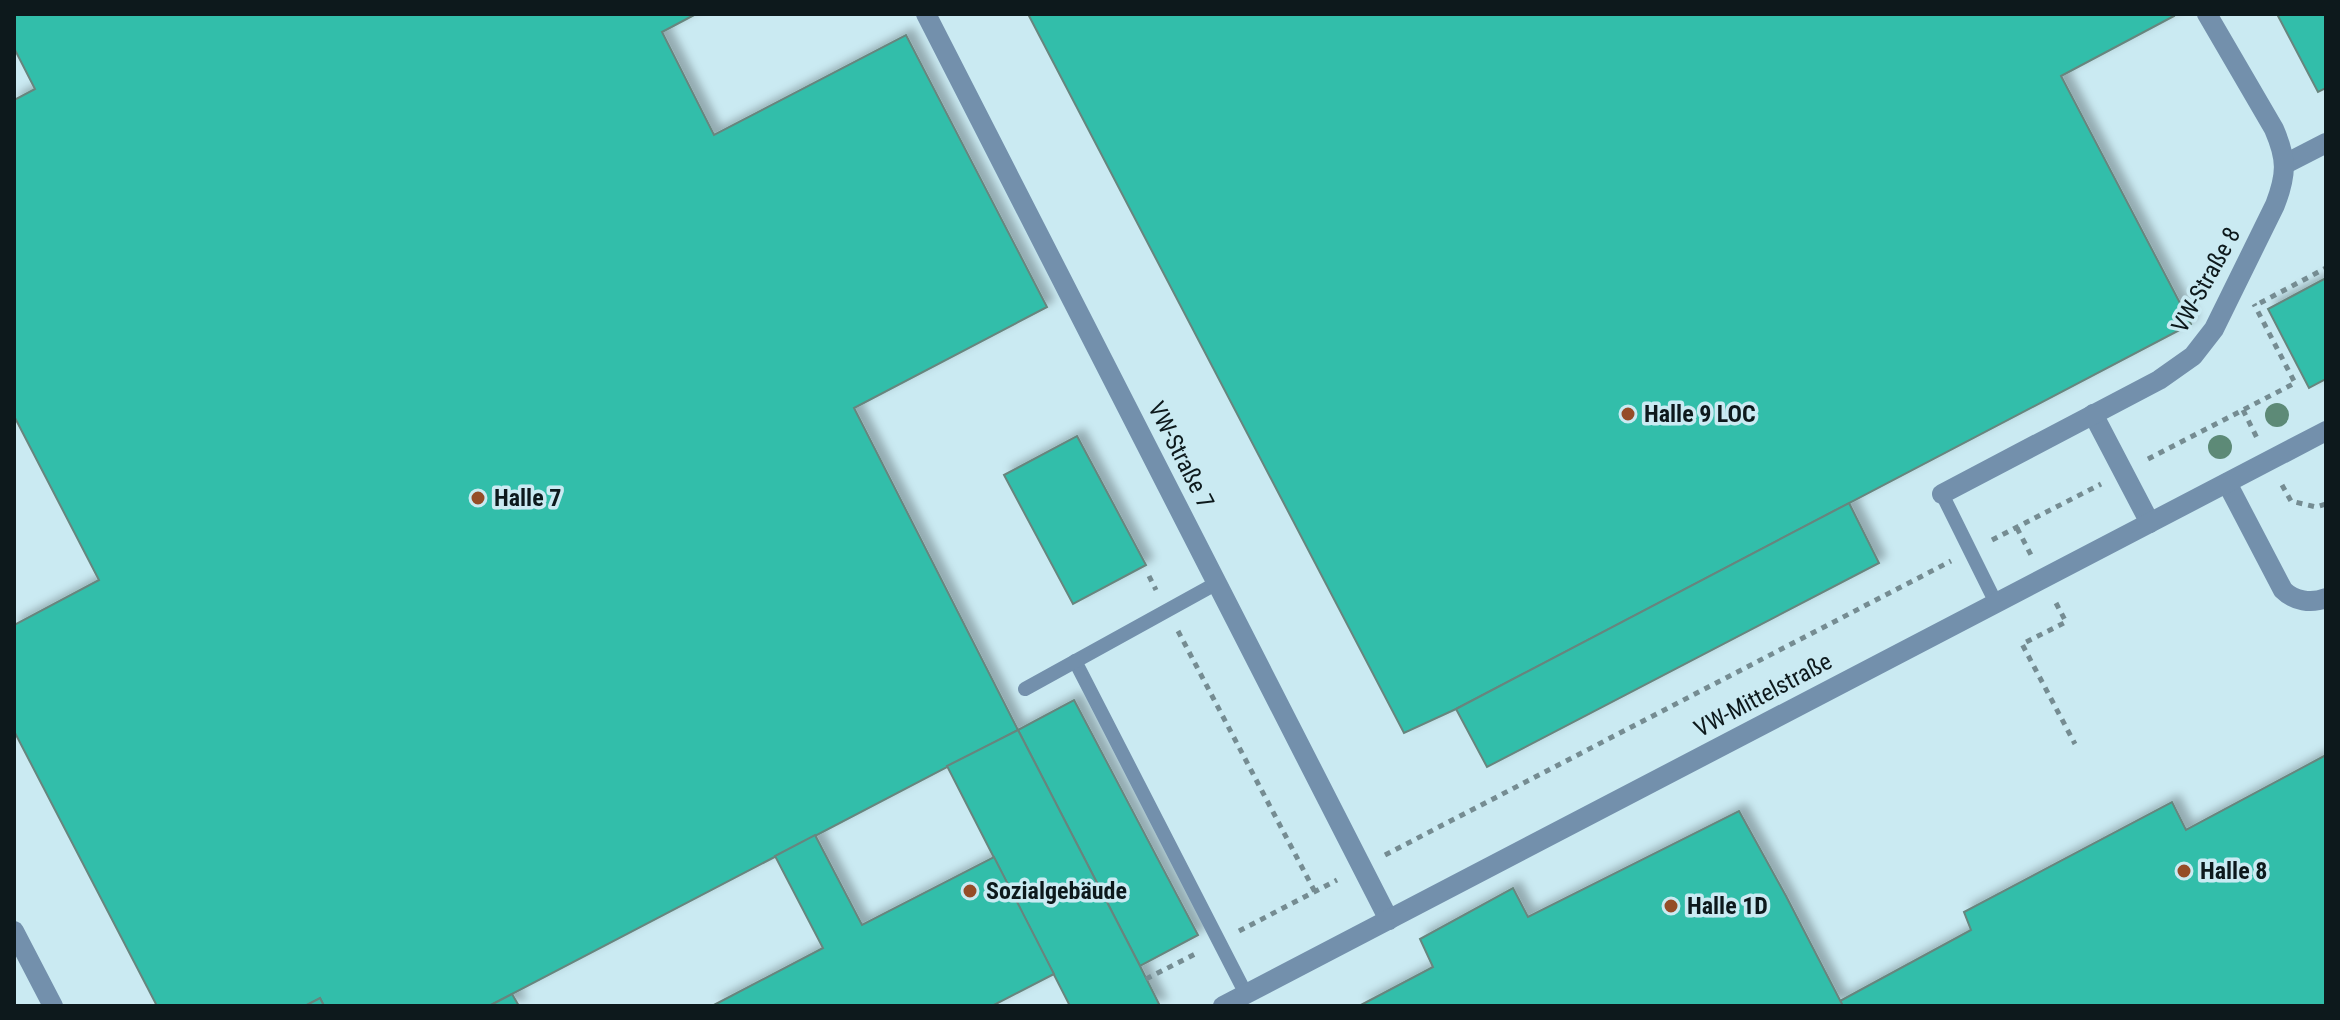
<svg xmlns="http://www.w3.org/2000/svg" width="2340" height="1020" viewBox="0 0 2340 1020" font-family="'Roboto Condensed',sans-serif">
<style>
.building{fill:#33beaa;stroke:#67857e;stroke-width:2;filter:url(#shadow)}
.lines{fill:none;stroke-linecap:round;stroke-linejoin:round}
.path{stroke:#758c92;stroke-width:5;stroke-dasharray:6 6;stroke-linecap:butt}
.service{stroke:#7390ac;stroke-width:14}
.minor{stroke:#7390ac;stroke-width:20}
.tree{fill:#5d8a77}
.poi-dot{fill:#954d28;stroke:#caeaf2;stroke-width:3}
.labels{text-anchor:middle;stroke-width:7;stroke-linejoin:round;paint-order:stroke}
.street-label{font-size:24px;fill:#0d191c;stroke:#caeaf2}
.poi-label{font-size:24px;font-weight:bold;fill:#0d191c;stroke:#caeaf2;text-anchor:start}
</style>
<defs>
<filter id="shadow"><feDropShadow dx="7" dy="-7" stdDeviation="4" flood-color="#0004"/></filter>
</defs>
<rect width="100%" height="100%" fill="#caeaf2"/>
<g class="building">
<path d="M14,14H696L662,32L714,135L906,35L1047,307L854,408L1018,730L489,1006H324L320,998L305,1006H157L14,731V625L99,580L14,416V100L35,89L14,48Z"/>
<path d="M1028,14H2173L2174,16L2061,76L2191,324L1456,709L1404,733Z"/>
<path d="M2277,14H2326V88L2318,92Z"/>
<path d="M2326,278V379L2309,388L2268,309Z"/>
<path d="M1077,436L1146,565L1073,604L1004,475Z"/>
<path d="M1849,503L1879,563L1487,767L1456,709Z"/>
<path d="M1074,700L1198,935L1140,966L1018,730Z"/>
<path d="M1018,730L1140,966L1160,1006H1070L947,766Z"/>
<path d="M2326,755V1006H1843L1840,1001L1971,930L1964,912L2172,802L2186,830Z"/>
<path d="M1739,811L1786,896L1843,1006H1359L1433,967L1420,939L1513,888L1528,917Z"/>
<path d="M815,835L862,925L994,857L1054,974L992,1006H712L823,948L775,856Z"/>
<path d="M512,994L519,1006H489Z"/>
<path d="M320,998L324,1006H305Z"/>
</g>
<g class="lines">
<g class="path">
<path d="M2260,303L2326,268"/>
<path d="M2243,410L2257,438"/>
<path d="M2148,459L2295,383L2254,304"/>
<path d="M2282,485L2291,501L2316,507L2326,504"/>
<path d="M2017,528L2031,555"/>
<path d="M1992,540L2101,484"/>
<path d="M1149,576L1156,590"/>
<path d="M2056,603L2066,622L2022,644L2075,744"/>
<path d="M1178,631L1315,892"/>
<path d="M1385,855L1951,561"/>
<path d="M1239,931L1337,880"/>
<path d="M1146,979L1199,952"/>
</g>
<g class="service">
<path d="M1942,494L1996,603"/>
<path d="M1075,661L1246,994"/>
<path d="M1025,689L1217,583"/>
</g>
<g class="minor">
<path d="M926,14L1389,920"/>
<path d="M2285,164L2326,143"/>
<path d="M2093,414L2150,523"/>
<path d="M2227,483L2283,590C2294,601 2311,604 2326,598"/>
<path d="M1942,494L2159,380L2193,356L2214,329L2275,205C2287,174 2287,159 2274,129L2207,14"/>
<path d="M14,931L53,1006"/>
<path d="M1223,1006L2326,431"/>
</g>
</g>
<g class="tree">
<circle cx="2277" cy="415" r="12"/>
<circle cx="2220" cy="447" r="12"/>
</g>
<g class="poi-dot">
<circle cx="1628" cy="414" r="8"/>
<circle cx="478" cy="498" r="8"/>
<circle cx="2184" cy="871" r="8"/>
<circle cx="970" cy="891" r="8"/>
<circle cx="1671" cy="906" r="8"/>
</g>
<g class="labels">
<g class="street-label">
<text transform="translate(2206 280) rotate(-61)" y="8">VW-Straße 8</text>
<text transform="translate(1181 455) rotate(63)" y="8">VW-Straße 7</text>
<text transform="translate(1763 695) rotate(-28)" y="8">VW-Mittelstraße</text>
</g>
<g class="poi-label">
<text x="1644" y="422">Halle 9 LOC</text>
<text x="494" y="506">Halle 7</text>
<text x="2200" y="879">Halle 8</text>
<text x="986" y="899">Sozialgebäude</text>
<text x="1687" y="914">Halle 1D</text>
</g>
</g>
<rect width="2340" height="1020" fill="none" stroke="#0d191c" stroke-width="32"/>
</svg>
